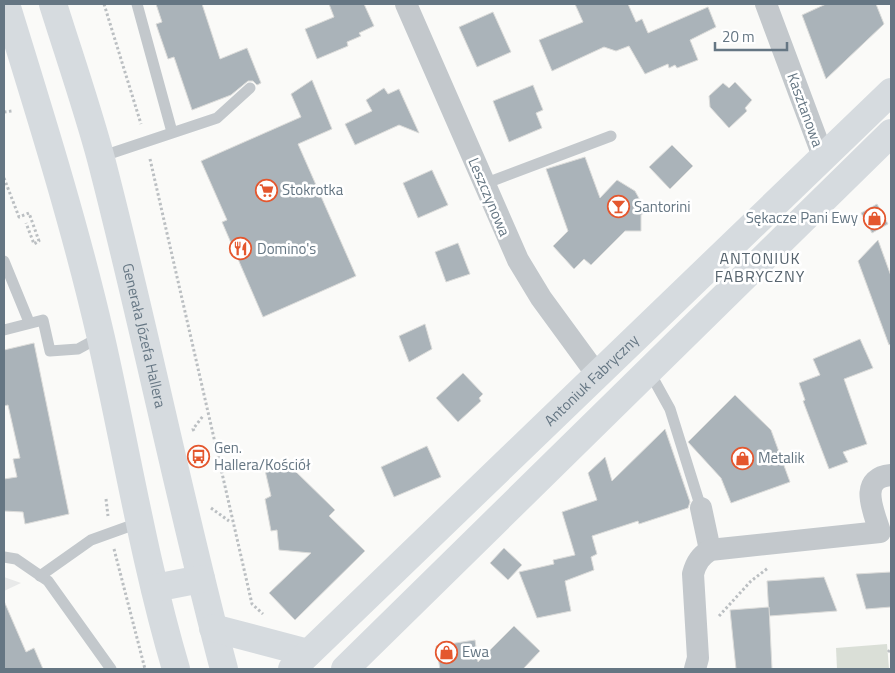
<svg xmlns="http://www.w3.org/2000/svg" width="895" height="673" viewBox="0 0 895 673" font-family="'Titillium Web',sans-serif">
<style>
.built{fill:#e8e9e9}
.green{fill:#dadfd7}
.building{fill:#aab3b9;stroke:#dcdcda}
.lines{fill:none;stroke-linecap:round;stroke-linejoin:round}
.path{stroke:#bbbfc2;stroke-width:3;stroke-dasharray:2.5 2.5;stroke-linecap:butt}
.lane{stroke:#c3c8cc;stroke-width:11}
.street{stroke:#c3c8cc;stroke-width:22}
.secondary{stroke:#d6dbdf;stroke-width:28}
.labels{text-anchor:middle;stroke-width:5;stroke-linejoin:round;paint-order:stroke}
.street-label{font-size:15px;fill:#657683;stroke:#fff}
.poi-label{font-size:15px;fill:#657683;stroke:#fff;text-anchor:start}
.neighbourhood-label{font-size:16px;letter-spacing:1px;fill:#57646e;stroke:#fff}
</style>
<rect width="100%" height="100%" fill="#fafaf8"/>
<path class="built" d="M4,577L21,583L4,591Z"/>
<path class="green" d="M887,644L889,669H837L836,648Z"/>
<g class="building">
<path d="M156,4H202L220,59L247,48L261,83L257,85L253,81H248L231,95L192,110L174,57L168,59L156,24L162,22Z"/>
<path d="M329,4H364L374,26L359,33L361,36L347,42L348,46L317,59L305,29L334,17Z"/>
<path d="M575,4H628L636,22L642,19L648,33L708,7L716,27L690,40L698,60L677,68L675,65L669,68L668,64L645,74L629,46L616,51L604,47L552,71L539,40L583,22Z"/>
<path d="M826,4H876L884,24L826,79L802,15Z"/>
<path d="M493,12L511,52L477,67L459,27Z"/>
<path d="M312,80L332,129L298,144L356,276L263,317L222,222L227,220L201,161L301,117L291,94Z"/>
<path d="M735,82L752,100L745,108L747,111L729,128L710,107L709,96L723,83L729,88Z"/>
<path d="M533,85L543,110L536,113L542,128L509,142L493,101Z"/>
<path d="M384,88L388,94L399,89L419,133L399,125L355,145L345,124L372,111L366,100Z"/>
<path d="M672,145L693,166L670,189L649,167Z"/>
<path d="M585,157L600,198L617,180L635,191L646,211L641,215V231H625L591,265L584,259L574,269L553,246L568,231L546,169Z"/>
<path d="M432,170L448,205L418,218L403,183Z"/>
<path d="M877,204L888,224L872,233L861,213Z"/>
<path d="M878,240L891,276V344L889,345L858,261Z"/>
<path d="M458,243L470,274L446,282L435,252Z"/>
<path d="M425,324L432,349L409,362L399,336Z"/>
<path d="M860,339L873,368L844,379L867,444L843,452L848,462L829,469L803,401L805,400L799,383L820,375L813,359Z"/>
<path d="M34,343L69,514L25,524L23,512L4,511V479L17,477L13,459L20,458L8,405L4,406V350Z"/>
<path d="M463,373L483,394L479,398L481,401L458,422L436,398Z"/>
<path d="M735,395L771,430L790,482L731,503L721,478L688,442Z"/>
<path d="M665,429L690,502L688,508L639,524L638,521L592,536L597,554L591,557L594,570L565,581L571,611L537,618L519,572L554,564L553,560L575,555L562,512L597,500L588,473L605,457L612,481Z"/>
<path d="M427,446L441,477L394,497L381,467Z"/>
<path d="M264,466H290L335,510L329,516L365,551L295,620L269,593L311,553L279,550L277,530L271,531L265,499L271,496Z"/>
<path d="M504,548L522,565L508,580L490,563Z"/>
<path d="M891,572V607L866,609L856,574Z"/>
<path d="M824,577L837,611L769,616L767,581Z"/>
<path d="M4,601L26,652L34,648L43,669H4Z"/>
<path d="M769,607L772,669H736L730,610Z"/>
<path d="M514,626L540,651L523,669H440L436,646L475,640L478,662Z"/>
</g>
<g class="lines">
<g class="path">
<path d="M104,4L141,124"/>
<path d="M4,112L12,111"/>
<path d="M150,159L252,604L263,614"/>
<path d="M4,178L19,217L29,213L39,241L34,244L26,223"/>
<path d="M194,431L193,429L203,416"/>
<path d="M106,499L108,516"/>
<path d="M211,508L229,521"/>
<path d="M114,549L145,669"/>
<path d="M719,616L751,581L768,568"/>
<path d="M888,652L891,649"/>
</g>
<g class="lane">
<path d="M137,4L172,132"/>
<path d="M100,157L217,118L250,88"/>
<path d="M484,184L611,136"/>
<path d="M4,261L29,322"/>
<path d="M4,330L43,320L50,351L78,349L100,337"/>
<path d="M649,371L670,409L701,508"/>
<path d="M4,557L16,559L48,581L111,669"/>
<path d="M40,576L91,540L141,522"/>
</g>
<g class="street">
<path d="M406,4L518,260L541,298L598,376"/>
<path d="M766,4L824,159"/>
<path d="M701,508L710,550"/>
<path d="M695,669L698,658L693,574C696,562 701,556 710,550L880,532C874,512 857,478 891,475"/>
</g>
<g class="secondary">
<path d="M6,4C40,114 75,225 101,338C126,448 144,561 176,669"/>
<path id="s1" d="M53,4C69,55 87,107 101,159C145,328 179,500 224,669"/>
<path d="M155,588L201,579"/>
<path d="M213,628L308,653"/>
<path id="s2" d="M292,669L891,92"/>
<path d="M345,669L891,133"/>
</g>
</g>
<defs>
<symbol id="supermarket-ring" viewBox="-11 -11 22 22"><circle r="9.5" fill="#fff" stroke="#e4572e" stroke-width="1.5"/><path d="M-6-5.5h2.5l.6 2H6L4.5 2H-2.5L-4.4-4H-6ZM-1.5 3.2a1.3 1.3 0 1 0 .1 0ZM3 3.2a1.3 1.3 0 1 0 .1 0Z" fill="#e4572e"/></symbol>
<symbol id="bar-ring" viewBox="-11 -11 22 22"><circle r="9.5" fill="#fff" stroke="#e4572e" stroke-width="1.5"/><path d="M-6-5H6L.8 .8V4.5H3.5V6h-7V4.5H-.8V.8Z" fill="#e4572e"/></symbol>
<symbol id="shop-ring" viewBox="-11 -11 22 22"><circle r="9.5" fill="#fff" stroke="#e4572e" stroke-width="1.5"/><path d="M-5-2.5h2.3a2.7 3.5 0 0 1 5.4 0H5L5.5 6h-11ZM-1.5-2.5h3a1.5 2.3 0 0 0-3 0Z" fill="#e4572e"/></symbol>
<symbol id="restaurant-ring" viewBox="-11 -11 22 22"><circle r="9.5" fill="#fff" stroke="#e4572e" stroke-width="1.5"/><path d="M-5-6h1v4h1v-4h1v4h1v-4h1v5L-1.5 .5V6h-2V.5L-5-1ZM5-6V6H3V1.5H1.5Q1.5-4 5-6Z" fill="#e4572e"/></symbol>
<symbol id="bus-ring" viewBox="-11 -11 22 22"><circle r="9.5" fill="#fff" stroke="#e4572e" stroke-width="1.5"/><path d="M-5-6H5V4H4V6H2V4H-2V6H-4V4H-5ZM-3.5-4V0h7V-4ZM-3.5 1.2v1.5H-2V1.2ZM2 1.2v1.5H3.5V1.2Z" fill="#e4572e"/></symbol>
</defs>
<g fill-rule="evenodd">
<use href="#supermarket-ring" x="254" y="178" width="25" height="25"/>
<use href="#bar-ring" x="606" y="194" width="25" height="25"/>
<use href="#shop-ring" x="862" y="206" width="25" height="25"/>
<use href="#restaurant-ring" x="228" y="236" width="25" height="25"/>
<use href="#bus-ring" x="186" y="444" width="25" height="25"/>
<use href="#shop-ring" x="730" y="446" width="25" height="25"/>
<use href="#shop-ring" x="434" y="640" width="25" height="25"/>
</g>
<g class="labels">
<g class="street-label">
<text transform="translate(805 110) rotate(70)" y="5">Kasztanowa</text>
<text transform="translate(489 197) rotate(67)" y="5">Leszczynowa</text>
<text dy="5" stroke="none"><textPath href="#s1" startOffset="344">Generała Józefa Hallera</textPath></text>
<text dy="5" stroke="none"><textPath href="#s2" startOffset="416">Antoniuk Fabryczny</textPath></text>
</g>
<g class="poi-label">
<text x="282" y="195">Stokrotka</text>
<text x="634" y="212">Santorini</text>
<text x="858" y="223" text-anchor="end">Sękacze Pani Ewy</text>
<text x="257" y="254">Domino's</text>
<text x="214" y="453">Gen.<tspan x="214" dy="17">Hallera/Kościół</tspan></text>
<text x="758" y="463">Metalik</text>
<text x="462" y="657">Ewa</text>
</g>
<g class="neighbourhood-label">
<text x="760" y="264">ANTONIUK<tspan x="760" dy="18">FABRYCZNY</tspan></text>
</g>
</g>
<rect width="895" height="673" fill="none" stroke="#657683" stroke-width="10"/>
<path d="M715 42v8h72v-8" fill="none" stroke="#657683" stroke-width="2.5"/>
<text x="722" y="42" font-size="15" fill="#657683" stroke="#ffffff" stroke-width="4" paint-order="stroke">20 m</text>
</svg>
